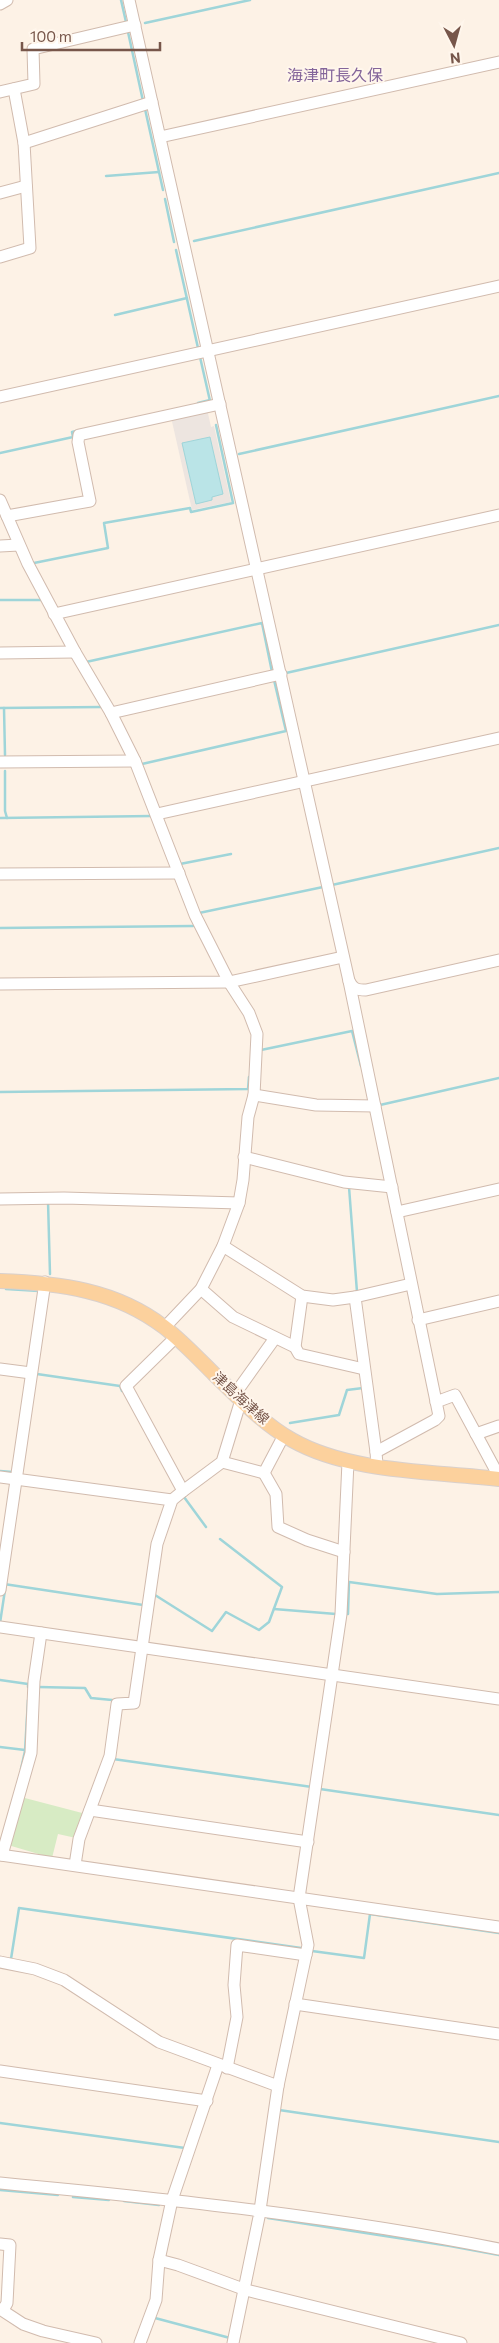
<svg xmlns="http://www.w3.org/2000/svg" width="499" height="2343" viewBox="0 0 499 2343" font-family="Commissioner,'Noto Sans JP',sans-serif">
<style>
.industrial{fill:#ede5e0}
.green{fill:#d7ebc4}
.water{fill:#bae4e7;stroke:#9fd5d9}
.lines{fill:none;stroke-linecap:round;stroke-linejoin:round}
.stream{stroke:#9fd5d9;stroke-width:2.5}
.minor-casing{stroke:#d1bbae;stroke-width:13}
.major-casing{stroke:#d9d0cc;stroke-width:16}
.minor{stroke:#fff;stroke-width:11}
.major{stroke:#fcd19d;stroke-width:14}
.labels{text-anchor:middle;stroke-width:4;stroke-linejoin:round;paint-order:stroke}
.street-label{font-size:14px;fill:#77564a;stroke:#fff6ec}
.quarter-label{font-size:16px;fill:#84659a;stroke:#fff6ec}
</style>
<rect width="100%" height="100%" fill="#fdf2e6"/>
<path class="industrial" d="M207,409L211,427L214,426L231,502L192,510L171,417Z"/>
<path class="green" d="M21,1797L86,1814L76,1838L58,1834L52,1858L8,1845Z"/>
<path class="water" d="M210,437L223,494L212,497V500L196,504L182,443Z"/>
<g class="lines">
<g class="stream">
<path d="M121,0L126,22"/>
<path d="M145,23L250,0"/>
<path d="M128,32L143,101"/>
<path d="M145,109L163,190"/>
<path d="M106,176L159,172"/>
<path d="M165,199L174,242"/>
<path d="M194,241L499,173"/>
<path d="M176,250L198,348"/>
<path d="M115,315L187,298"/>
<path d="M200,357L210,401"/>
<path d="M198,403L210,400"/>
<path d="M0,453L73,437L72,432L76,431"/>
<path d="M239,454L499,396"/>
<path d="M34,563L108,548L104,523L190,508L191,512L233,503L216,425"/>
<path d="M0,600H41"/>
<path d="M86,662L262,623L272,672"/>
<path d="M286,673L499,625"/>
<path d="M0,708L102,707"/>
<path d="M4,708L5,755"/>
<path d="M142,764L286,731L274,680"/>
<path d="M5,771V811L7,818"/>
<path d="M0,818L152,816"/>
<path d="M181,866L180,864L231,854"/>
<path d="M332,885L499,848"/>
<path d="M199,913L323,887"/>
<path d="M0,928L193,926"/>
<path d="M261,1050L352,1031L361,1066"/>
<path d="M0,1092L248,1089L249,1077"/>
<path d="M380,1105L499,1078"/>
<path d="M349,1187L357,1292"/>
<path d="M48,1201L50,1274"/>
<path d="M6,1289L39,1291"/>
<path d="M37,1374L120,1386L122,1391"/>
<path d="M290,1423L339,1415L347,1390L363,1388"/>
<path d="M0,1471L12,1472"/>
<path d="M184,1497L206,1527"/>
<path d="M4,1584L143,1605"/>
<path d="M155,1595L212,1631L226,1612L259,1630L269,1622L282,1587L220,1539"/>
<path d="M274,1609L336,1614"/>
<path d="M345,1614H348L349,1582L437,1594L499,1592"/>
<path d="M0,1623L5,1590"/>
<path d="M0,1680L28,1684V1687"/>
<path d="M38,1687L85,1688L91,1698L112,1700L113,1704"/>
<path d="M0,1747L25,1750"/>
<path d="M113,1759L312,1787"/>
<path d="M21,1769L25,1751L28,1700"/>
<path d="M320,1789L499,1815"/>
<path d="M312,1951L364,1958L370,1914L499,1933"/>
<path d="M9,1959H11L19,1908L301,1948"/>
<path d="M279,2110L499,2142"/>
<path d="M0,2123L185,2148"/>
<path d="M0,2190L58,2195"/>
<path d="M73,2197L109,2200"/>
<path d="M124,2201L159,2205"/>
<path d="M268,2218L450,2246L499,2255"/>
<path d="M155,2318L230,2338"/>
</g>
<defs>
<g id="minor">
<path d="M129,0L349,981L439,1416L435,1420L376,1452L377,1465"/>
<path d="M0,4L7,0"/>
<path d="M0,92L34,84L33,49L135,25"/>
<path d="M160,137L499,62"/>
<path d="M24,143L152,102"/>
<path d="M0,193L26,186"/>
<path d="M0,257L30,248L24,143L14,89"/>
<path d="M0,397L499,286"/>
<path d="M0,500L28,564L75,652L111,713L135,761L195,915L229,982L249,1013L257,1034L254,1095L248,1117L243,1180L239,1203L223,1246L201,1289L165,1327"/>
<path d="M7,516L90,501L78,442L79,435L220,404"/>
<path d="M0,546L19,545"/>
<path d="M54,614L499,515"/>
<path d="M0,653L75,652"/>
<path d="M111,713L281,674"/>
<path d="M0,762L135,761"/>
<path d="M157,814L499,738"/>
<path d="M0,874L179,873"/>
<path d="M349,981C353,989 357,990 366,990L499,960"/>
<path d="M0,984L229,982L343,957"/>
<path d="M254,1095L316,1105L375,1106"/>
<path d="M244,1157L344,1182L392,1187"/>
<path d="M0,1199L64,1198L239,1203"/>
<path d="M397,1212L499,1189"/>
<path d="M223,1246L302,1296L333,1300L355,1297"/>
<path d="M201,1289L233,1317L295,1347L299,1354L364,1369"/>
<path d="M418,1320L499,1301"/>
<path d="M295,1347L302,1296"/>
<path d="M0,1369L31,1373"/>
<path d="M235,1394L275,1338"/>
<path d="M436,1402L455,1395L496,1471V1478"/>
<path d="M476,1434L499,1426"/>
<path d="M376,1452L355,1297L411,1284"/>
<path d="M222,1462L264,1473L284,1435"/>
<path d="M264,1473L276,1494L278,1527L307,1540L344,1552"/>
<path d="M0,1477L172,1500"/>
<path d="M183,1491L222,1462L241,1400"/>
<path d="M0,1590L45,1282"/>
<path d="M0,1627L499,1699"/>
<path d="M90,1810L308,1842"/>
<path d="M0,1855L499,1927"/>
<path d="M2,1855L31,1753L34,1681L41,1633"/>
<path d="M75,1865L79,1839L110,1756L117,1704L134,1703L157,1544L172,1500L183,1491L126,1386L176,1337"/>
<path d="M0,1962L35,1969L64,1980L159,2042L278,2086"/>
<path d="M295,2004L499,2034"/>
<path d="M227,2068L237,2017L234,1985L237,1945L306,1955"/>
<path d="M0,2071L207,2101"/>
<path d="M0,2183C167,2199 334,2216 499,2249"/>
<path d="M0,2244L10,2245L7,2303L3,2310"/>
<path d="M159,2260L178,2265L246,2290L461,2343"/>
<path d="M0,2309L23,2324L43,2331L96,2343"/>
<path d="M140,2343L156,2300L159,2260L172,2200L218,2065"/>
<path d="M233,2343L259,2217L278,2086L308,1945L299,1898L341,1614L348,1462"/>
</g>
<path id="major" d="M0,1281C59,1283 116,1290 164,1327C182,1341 198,1358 214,1374C238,1397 262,1423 292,1440C350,1473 433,1471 499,1479"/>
</defs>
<use href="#minor" class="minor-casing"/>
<use href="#major" class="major-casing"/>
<use href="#minor" class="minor"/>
<use href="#major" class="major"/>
</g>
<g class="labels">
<g class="street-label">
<text transform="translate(241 1398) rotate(42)" y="5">津島海津線</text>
</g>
<g class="quarter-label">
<text x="335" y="81">海津町長久保</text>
</g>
</g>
<g transform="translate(454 45) rotate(174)" stroke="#fff6ec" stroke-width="4" paint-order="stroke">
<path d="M0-4L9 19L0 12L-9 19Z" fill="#77564a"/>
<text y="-8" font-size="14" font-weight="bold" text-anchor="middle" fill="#77564a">N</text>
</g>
<path d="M22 42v8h138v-8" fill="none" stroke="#77564a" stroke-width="2.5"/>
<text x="30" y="42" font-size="15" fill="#77564a" stroke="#fff6ec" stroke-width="4" paint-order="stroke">100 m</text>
</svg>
